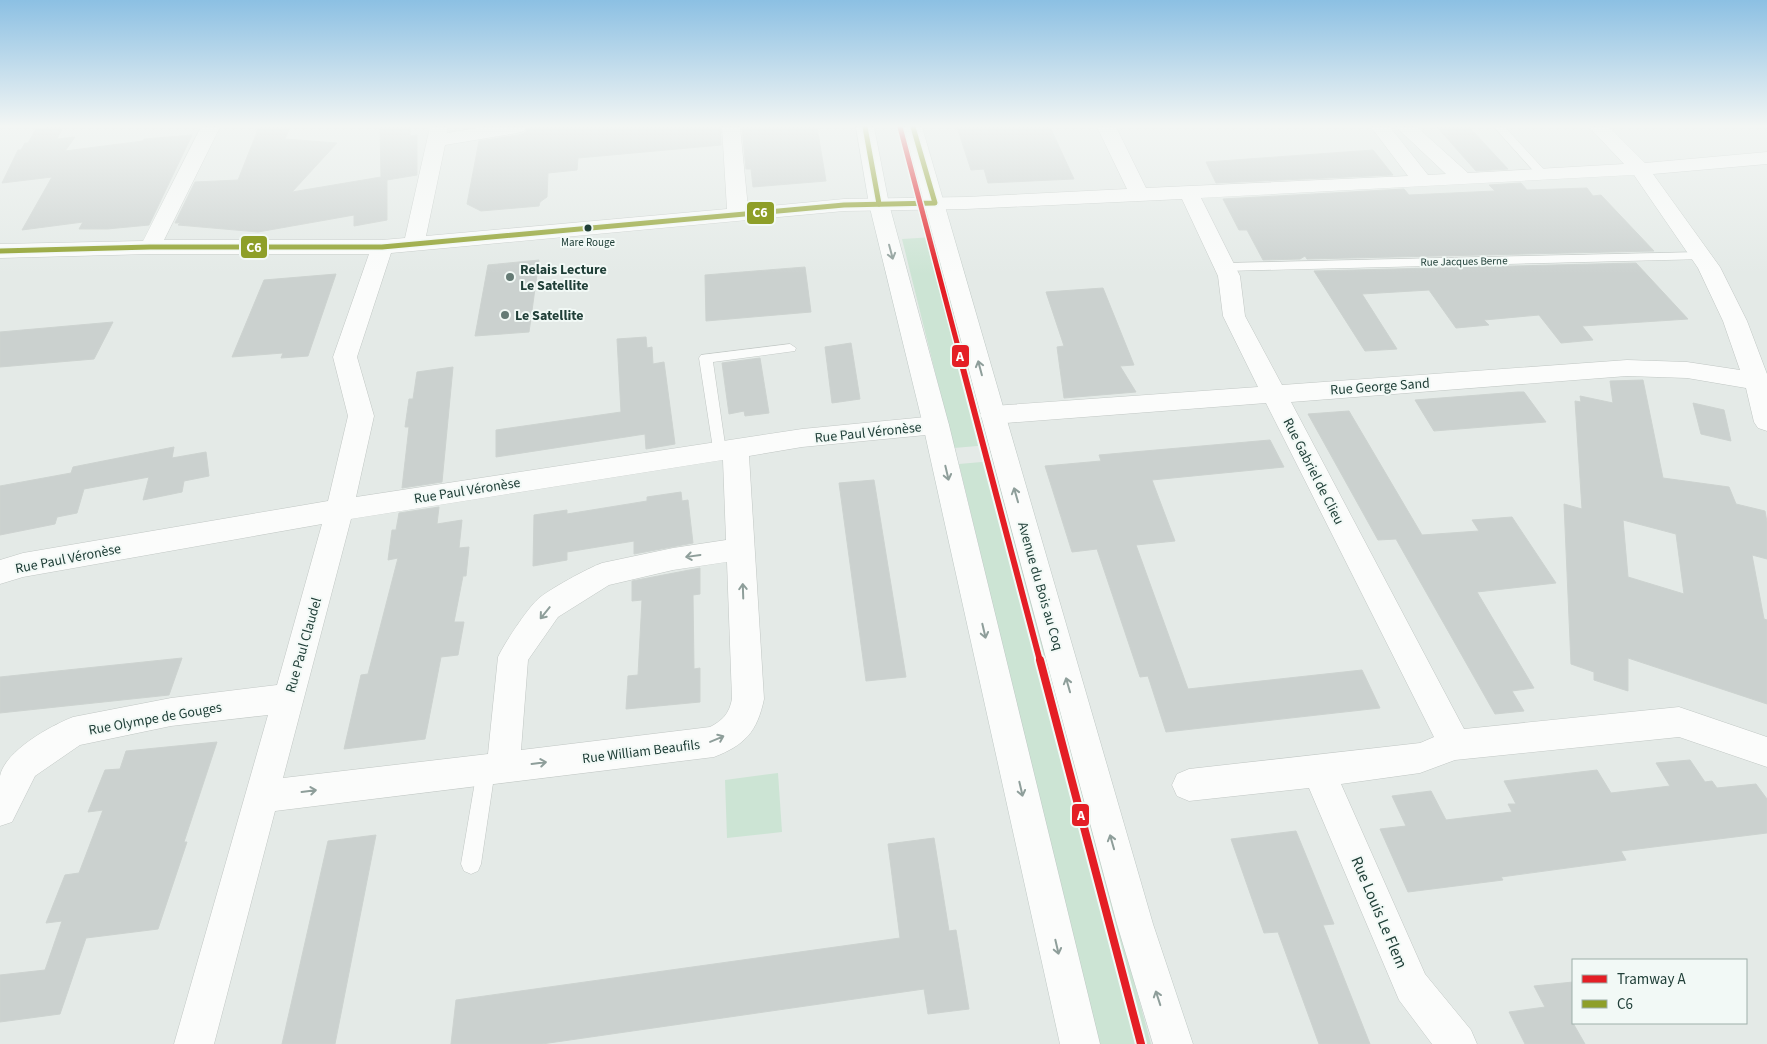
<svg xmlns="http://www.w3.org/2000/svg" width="1767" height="1044" viewBox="0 0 1767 1044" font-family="'Source Sans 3',sans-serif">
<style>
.green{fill:#cce4d4}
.building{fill:#cbd1cf;stroke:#cdd3d0;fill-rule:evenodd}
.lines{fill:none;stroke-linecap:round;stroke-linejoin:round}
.service-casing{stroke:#c1c7c4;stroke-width:1}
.minor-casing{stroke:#c1c7c4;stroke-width:1}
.secondary-casing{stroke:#bfc8c5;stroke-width:1}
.service{fill:#fbfcfb;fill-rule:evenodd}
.minor{fill:#fbfcfb;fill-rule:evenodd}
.secondary{fill:#fbfcfb;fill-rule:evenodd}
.bus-1-casing{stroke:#f2f9f6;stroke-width:8}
.bus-1{stroke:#8e9f29;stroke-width:5}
.tram-1-far2-casing{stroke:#f2f9f6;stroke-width:8}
.tram-1-far1-casing{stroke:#f2f9f6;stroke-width:10}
.tram-1-casing{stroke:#f2f9f6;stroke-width:12}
.tram-1-far2{stroke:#e41e25;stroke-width:5}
.tram-1-far1{stroke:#e41e25;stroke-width:6}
.tram-1{stroke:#e41e25;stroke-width:8}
.oneway{stroke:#8e9e9a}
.bus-dot{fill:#203f38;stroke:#f2f9f6;stroke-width:2}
.poi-dot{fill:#657b75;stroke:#f2f9f6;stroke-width:2}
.labels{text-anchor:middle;stroke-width:4;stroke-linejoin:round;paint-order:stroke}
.far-bus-label{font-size:11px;fill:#203f38;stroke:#f2f9f6}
.far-street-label{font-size:11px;fill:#203f38;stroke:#f2f9f6}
.poi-label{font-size:14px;font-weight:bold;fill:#203f38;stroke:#f2f9f6;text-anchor:start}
.street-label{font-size:14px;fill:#203f38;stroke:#f2f9f6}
.near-street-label{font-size:16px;fill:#203f38;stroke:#f2f9f6}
.line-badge{stroke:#f2f9f6;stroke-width:2}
.badge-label{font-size:14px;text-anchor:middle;font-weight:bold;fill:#fff}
</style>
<rect width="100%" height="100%" fill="#e4eae7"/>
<g class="green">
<path d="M934,237L989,445L954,448L902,239Z"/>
<path d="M993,461L1151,1044H1098L959,464Z"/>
<path d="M778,773L782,832L727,838L725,780Z"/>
</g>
<g class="building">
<path d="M48,127H63L57,139L75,137L65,151L143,141L144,139L192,135L149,225L107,229H79L83,222L22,230L52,177L2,183L18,150H21L25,143H28L36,129Z"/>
<path d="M259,127H290L285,139L337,143L292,192L381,177L380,127H410V136L417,135V175L387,180V220L354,226V215L258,232L178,225L180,223H175L195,182L238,180Z"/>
<path d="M528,127H720L721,145L578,158L577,170L548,173L547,197L540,202L539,206L481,211L467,204L479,141L518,135L525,133Z"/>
<path d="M742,127H817L826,181L753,187L751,169H746Z"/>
<path d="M957,127H1050L1074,179L988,183L984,169L971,170Z"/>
<path d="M1437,127H1469L1508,169L1476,171Z"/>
<path d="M1373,150L1393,175L1216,183L1206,162Z"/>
<path d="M1521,183L1527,190L1587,188L1593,196L1601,195L1654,251L1307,259L1305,256L1300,259L1263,260L1247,230H1239L1223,199L1404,189L1409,195L1495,191L1489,185Z"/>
<path d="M539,260L529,332L475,336L488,265Z"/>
<path d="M1636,263L1688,319L1582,326L1593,340L1561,343L1539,315L1484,320L1489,325L1456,328L1429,290L1362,294L1397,349L1365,351L1314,271Z"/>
<path d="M805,267L811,312L706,321L705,275Z"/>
<path d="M336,274L308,356L281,358L283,353L232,357L264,280Z"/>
<path d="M1103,288L1134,365L1120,366L1136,392L1064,398L1057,347L1064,346L1046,292Z"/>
<path d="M113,322L94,359L0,367V332Z"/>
<path d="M646,337L647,348L652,347L653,364L664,362L675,444L646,449L645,434L496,457V430L621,412L617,339Z"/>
<path d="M851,343L860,399L832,403L825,347Z"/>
<path d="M760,358L769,413L745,416L744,411L729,414L722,363Z"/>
<path d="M453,367L442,482L402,488L409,427H405L409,399H413L417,372Z"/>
<path d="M1643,380L1663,478L1729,487L1736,504L1765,511L1767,522V559L1752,555L1764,619L1767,620V704L1628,658V691L1594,680V672L1571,664L1564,504L1582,509L1575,401L1581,402L1580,396L1613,403L1610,381ZM1623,520L1676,534L1684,594L1628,577Z"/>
<path d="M1518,392H1524L1546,422L1434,431L1415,400Z"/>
<path d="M1693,403L1724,410L1731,441L1701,434Z"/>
<path d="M1349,411L1422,535L1479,531L1472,520L1512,517L1556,583L1477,592L1534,688L1512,691L1524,711L1495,714L1396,539L1378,540L1308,414Z"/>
<path d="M1270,440L1284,467L1152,480L1175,541L1136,545L1188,689L1362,670L1380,708L1166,732L1148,676L1140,677L1097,549L1072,552L1045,466L1101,461L1099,455Z"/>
<path d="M174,447L172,458L206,452L209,476L184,481L182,492L143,500L149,477L84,489L77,513L57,517L55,524L0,535V486L71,473L73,467Z"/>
<path d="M874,480L906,677L866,681L839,483Z"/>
<path d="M681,492L682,501L688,500L693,543L634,554V541L567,552V560L533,566L534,515L567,510V514L647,501V497Z"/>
<path d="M439,507L437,524L462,520L459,548L469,547L466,576H463L454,622H464L458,655L441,657L425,739L344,749L361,675L368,674L398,558L388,560L392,530H396L399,513Z"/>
<path d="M700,568V594L693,595L694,669L700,668V702L626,709L628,676L638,675L642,600L632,601V581Z"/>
<path d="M182,658L169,695L0,713V677Z"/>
<path d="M217,742L184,842H187L158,929L86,938L60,1014L0,1022V975L45,970L62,921L46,923L65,875L79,873L103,810L88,812L105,770L120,769L126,751Z"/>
<path d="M1690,760L1705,782L1712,781L1717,788L1756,784L1767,799V833L1621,851L1626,860L1501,877L1503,880L1408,892L1380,829L1406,826L1392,796L1431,791L1446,820L1512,812L1508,804H1516L1504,781L1597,770L1611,793L1670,786L1656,763Z"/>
<path d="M1296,831L1334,924L1323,925L1370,1044H1319L1278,932L1264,933L1231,839Z"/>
<path d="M376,835L335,1044H282L328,841Z"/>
<path d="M934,838L949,931L956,930L969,1009L928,1014L924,989L542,1044H451L456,1000L900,938L888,844Z"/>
<path d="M1573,982V1023L1585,1044H1525L1509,1012L1545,1007L1534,986Z"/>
</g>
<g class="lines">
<defs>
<g id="service">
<path d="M1494,127H1505L1547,173L1548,175L1547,177H1539Z"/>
<path d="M1702,252L1708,256L1706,259L1226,271L1220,267L1226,263Z"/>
<path d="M790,344L796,348L795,351L713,362L726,451L724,455L719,456L714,455L699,358L701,355Z"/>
<path d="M486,761L492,764L495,770L481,864L478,871L471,874L464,871L461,864L477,770L480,764Z"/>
</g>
<path id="minor" d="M201,127H220L164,240H382L405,238L430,127H448L447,133L482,127H526L524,131L517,133L445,145L426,236L727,209L722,127H740L748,208L844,199L966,197L1127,189L1097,127H1116L1146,188L1408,176L1371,127H1390L1428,175L1446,174L1396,127H1417L1468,173L1624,164L1589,127H1609L1645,163L1767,152V164L1653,174L1720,267L1747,321L1767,374V431L1758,428L1754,422L1746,388L1687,378L1627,376L1291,402L1464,729L1679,707L1767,737V767L1679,737L1455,760L1420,773L1341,784L1425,974L1471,1030L1477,1044H1432L1399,1000L1309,788L1189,801L1177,796L1172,785L1177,774L1189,769L1420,743L1434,737L1266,403L993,424L984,421L980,415L984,409L993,406L1258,387L1223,316L1218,276L1182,199L966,209L844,211L391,253L357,357L374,416L356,497L802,429L936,416L945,418L949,425L945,432L936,434L802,447L749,456L764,699C757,732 745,745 714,757L275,811L214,1044H174L268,715L171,726L80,745L35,776L12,822L0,826C0,812 0,790 0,776C5,751 50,726 73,717L171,698L277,685L322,524L23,577L0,584V560L23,553L328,501L348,416L333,357L369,254H150L0,258V244L143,241ZM1634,175L1698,268L1723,321L1740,370L1687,362L1627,360L1282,385L1245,316L1240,276L1201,198ZM723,460L726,540L673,548L602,563C588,568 548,590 538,599C527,609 504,644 498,657L488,754L283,778L351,519ZM727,562L732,699C729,714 723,720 710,727L521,750L528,660L558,617L609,585L673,570Z"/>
<g id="secondary">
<path d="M856,127H874L889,204L949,425L1100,1044H1060L923,425L869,204Z"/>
<path d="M904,127H922L1153,924L1193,1044H1153L1117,924Z"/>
</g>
</defs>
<use href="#service" class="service-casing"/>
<use href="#minor" class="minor-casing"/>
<use href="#secondary" class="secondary-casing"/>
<use href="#service" class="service"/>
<use href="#minor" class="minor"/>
<use href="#secondary" class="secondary"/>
<defs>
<g id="bus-1">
<path d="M865,127L879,204"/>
<path d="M0,251L150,247H382L844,205L935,203L913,127"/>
</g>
</defs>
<use href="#bus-1" class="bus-1-casing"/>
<use href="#bus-1" class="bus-1"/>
<defs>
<path id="tram-1-far2" d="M900,127L962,362"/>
<path id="tram-1-far1" d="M961,361L1040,661"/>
<path id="tram-1" d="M1040,660L1141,1044"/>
</defs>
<use href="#tram-1-far2" class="tram-1-far2-casing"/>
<use href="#tram-1-far1" class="tram-1-far1-casing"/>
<use href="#tram-1" class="tram-1-casing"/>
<use href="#tram-1-far2" class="tram-1-far2"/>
<use href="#tram-1-far1" class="tram-1-far1"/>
<use href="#tram-1" class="tram-1"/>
</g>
<defs><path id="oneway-shaft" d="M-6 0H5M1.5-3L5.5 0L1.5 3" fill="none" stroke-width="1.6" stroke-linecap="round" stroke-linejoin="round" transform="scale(1.25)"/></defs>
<g class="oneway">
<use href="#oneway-shaft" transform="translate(891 252) rotate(75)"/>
<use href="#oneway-shaft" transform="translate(980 368) rotate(-105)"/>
<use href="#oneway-shaft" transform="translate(947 473) rotate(77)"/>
<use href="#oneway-shaft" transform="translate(1016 495) rotate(-106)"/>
<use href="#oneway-shaft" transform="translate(693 556) rotate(172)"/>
<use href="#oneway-shaft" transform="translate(743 591) rotate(-92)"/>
<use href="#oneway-shaft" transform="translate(545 613) rotate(129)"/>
<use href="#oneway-shaft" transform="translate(984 631) rotate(77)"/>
<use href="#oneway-shaft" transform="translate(1068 685) rotate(-106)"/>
<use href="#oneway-shaft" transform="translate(717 739) rotate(-23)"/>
<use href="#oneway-shaft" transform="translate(539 763) rotate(-7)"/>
<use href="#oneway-shaft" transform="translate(1021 789) rotate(77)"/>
<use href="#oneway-shaft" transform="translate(309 791) rotate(-7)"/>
<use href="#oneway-shaft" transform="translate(1112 842) rotate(-106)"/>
<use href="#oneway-shaft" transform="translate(1057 947) rotate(77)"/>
<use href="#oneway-shaft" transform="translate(1158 998) rotate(-108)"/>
</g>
<linearGradient id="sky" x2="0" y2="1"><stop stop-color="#8cc0e3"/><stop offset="0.46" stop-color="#f3f6f4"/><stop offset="1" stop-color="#f3f6f4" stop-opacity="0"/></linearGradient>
<rect width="1767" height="274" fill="url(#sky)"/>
<circle class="bus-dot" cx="588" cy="228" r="4.5"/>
<g class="poi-dot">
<circle cx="510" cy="277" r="5"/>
<circle cx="505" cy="315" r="5"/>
</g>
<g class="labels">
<g class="far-bus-label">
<text x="588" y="246">Mare Rouge</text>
</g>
<g class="far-street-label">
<text transform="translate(1464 261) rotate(-1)" y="4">Rue Jacques Berne</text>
</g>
<g class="poi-label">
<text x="520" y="274">Relais Lecture<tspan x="520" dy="16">Le Satellite</tspan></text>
<text x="515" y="320">Le Satellite</text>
</g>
<g class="street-label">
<text transform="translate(1380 386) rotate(-4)" y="5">Rue George Sand</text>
<text transform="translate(868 432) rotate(-6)" y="5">Rue Paul Véronèse</text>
<text transform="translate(1314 471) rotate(63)" y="5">Rue Gabriel de Clieu</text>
<text transform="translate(467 490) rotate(-9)" y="5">Rue Paul Véronèse</text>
<text transform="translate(68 558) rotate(-11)" y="5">Rue Paul Véronèse</text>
<text transform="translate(1041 586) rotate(74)" y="5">Avenue du Bois au Coq</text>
<text transform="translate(303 645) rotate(-74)" y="5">Rue Paul Claudel</text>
<text transform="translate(155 718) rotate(-10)" y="5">Rue Olympe de Gouges</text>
<text transform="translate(641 751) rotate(-7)" y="5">Rue William Beaufils</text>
</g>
<g class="near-street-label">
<text transform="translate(1380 912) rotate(67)" y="6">Rue Louis Le Flem</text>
</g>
</g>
<g class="line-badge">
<rect x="746" y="201" width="29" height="24" rx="5" fill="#8e9f29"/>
<rect x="240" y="235" width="28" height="24" rx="5" fill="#8e9f29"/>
<rect x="951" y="344" width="19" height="24" rx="5" fill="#e41e25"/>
<rect x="1071" y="803" width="19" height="24" rx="5" fill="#e41e25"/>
</g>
<g class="badge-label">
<text x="760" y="217">C6</text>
<text x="254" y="252">C6</text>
<text x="960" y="361">A</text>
<text x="1081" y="820">A</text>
</g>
<rect x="1572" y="959" width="175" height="65" fill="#f2f9f6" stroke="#9eafaa"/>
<rect x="1582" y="975" width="25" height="8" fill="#e41e25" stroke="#9eafaa"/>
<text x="1617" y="984" font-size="15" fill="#203f38">Tramway A</text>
<rect x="1582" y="1000" width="25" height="8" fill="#8e9f29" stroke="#9eafaa"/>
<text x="1617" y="1009" font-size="15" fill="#203f38">C6</text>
</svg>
